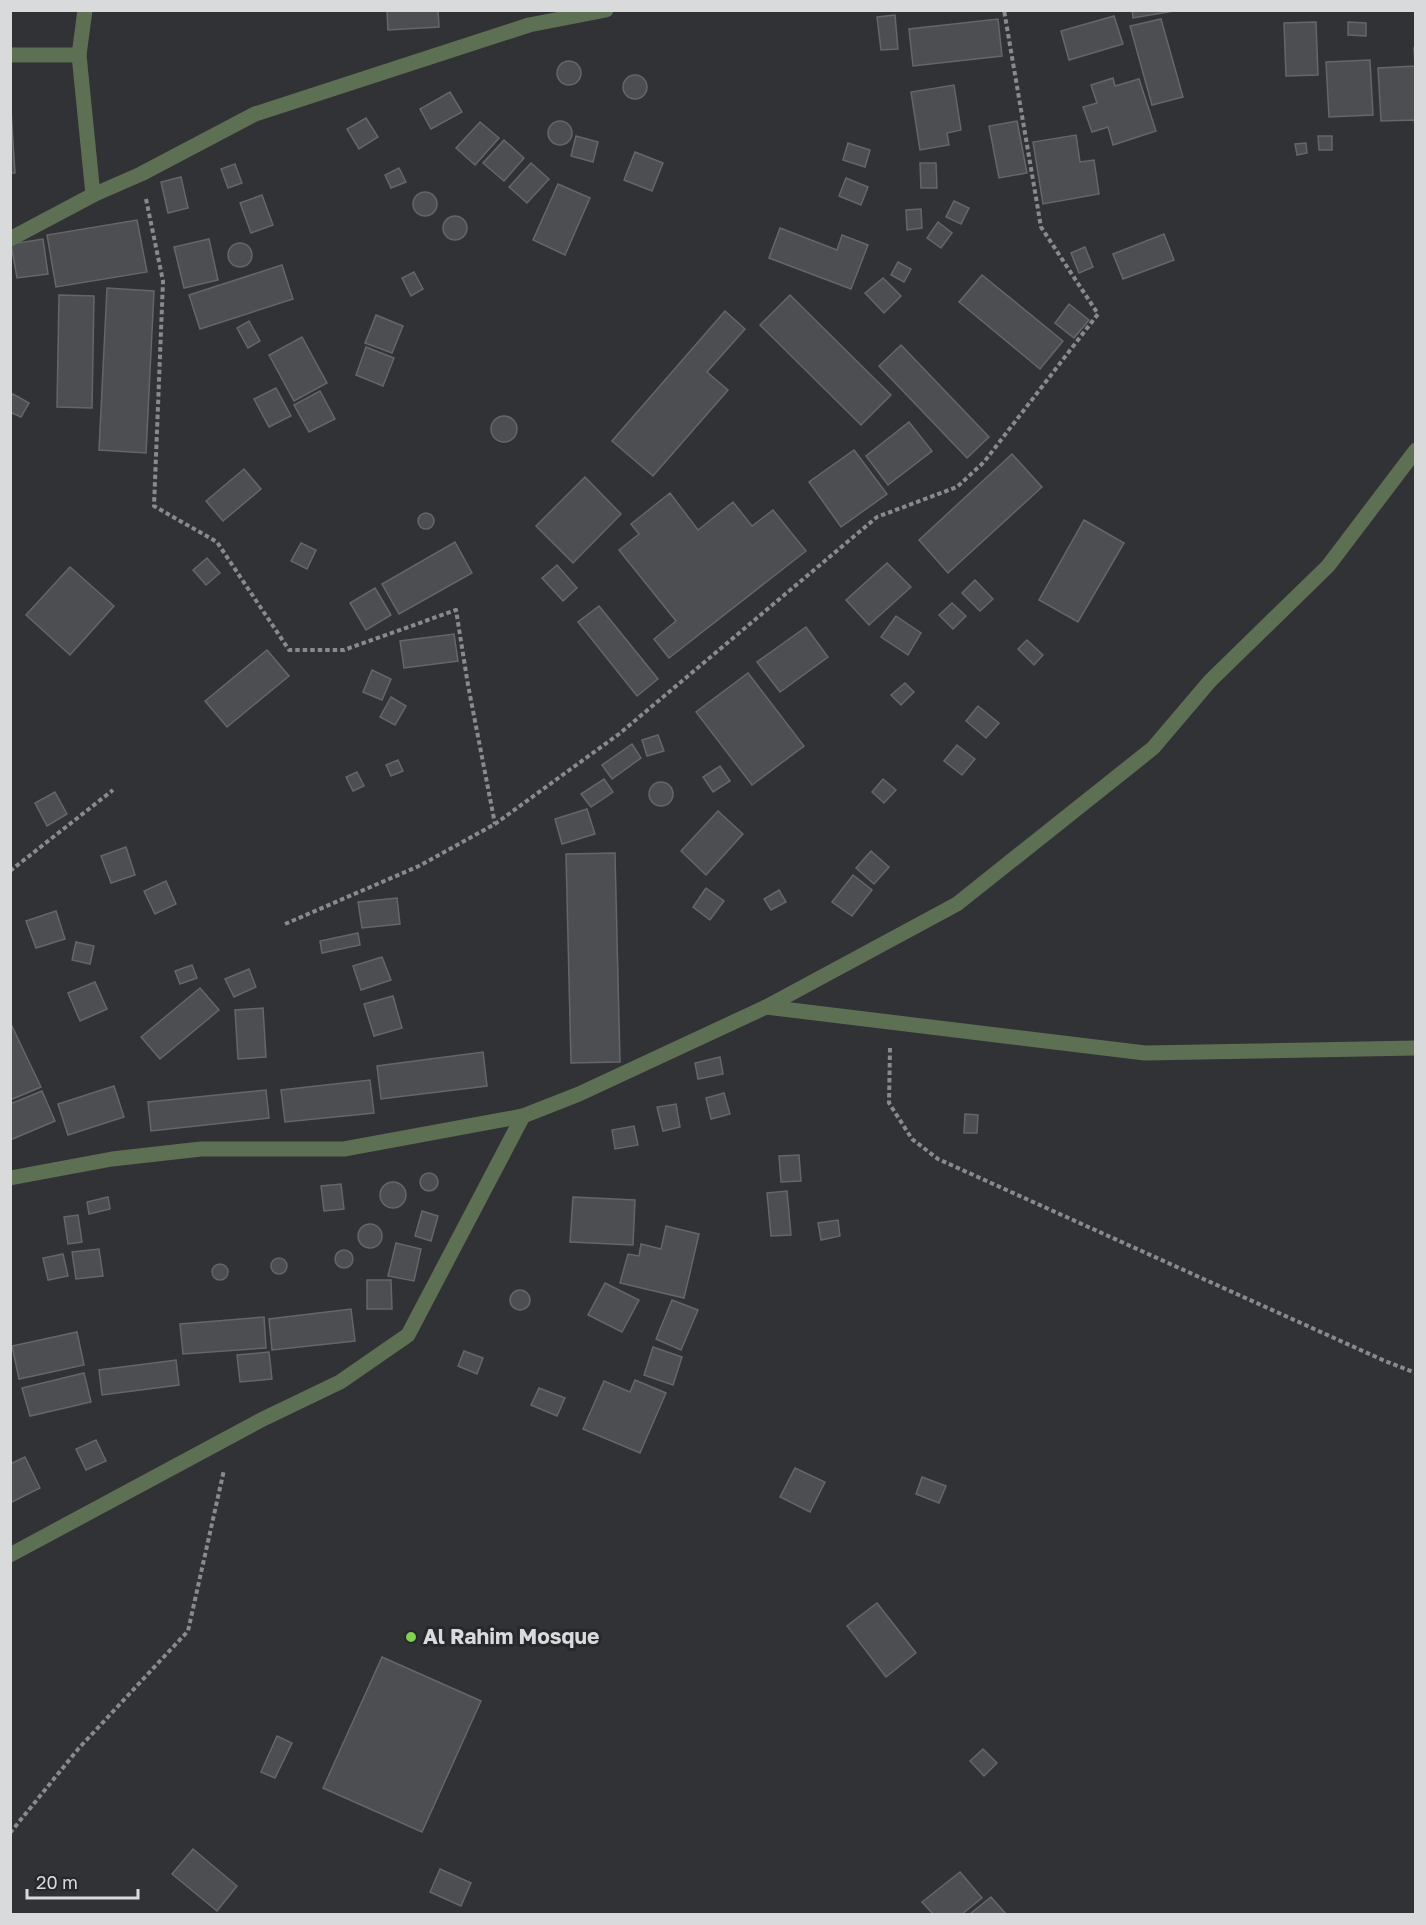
<svg xmlns="http://www.w3.org/2000/svg" width="1426" height="1925" viewBox="0 0 1426 1925" font-family="'Golos Text',sans-serif">
<style>
.building{fill:#4d4e51;stroke:#656669;stroke-width:1.5}
.lines{fill:none;stroke-linecap:round;stroke-linejoin:round}
.path{stroke:#898a8d;stroke-width:4;stroke-dasharray:4.5 3;stroke-linecap:butt}
.street{stroke:#5d7054;stroke-width:15}
.poi-dot{fill:#80d051;stroke:#27282b;stroke-width:2}
.labels{text-anchor:middle;stroke-width:6;stroke-linejoin:round;paint-order:stroke}
.poi-label{font-size:21px;font-weight:bold;fill:#d9dadc;stroke:#27282b;text-anchor:start}
</style>
<rect width="100%" height="100%" fill="#313235"/>
<g class="building">
<path d="M387,10H438L439,27L388,30Z"/>
<path d="M1132,10H1180L1133,18Z"/>
<path d="M895,15L898,49L881,50L877,17Z"/>
<path d="M1114,16L1123,44L1069,60L1061,31Z"/>
<path d="M998,19L1002,56L913,66L909,29Z"/>
<path d="M1161,19L1183,97L1152,105L1130,26Z"/>
<path d="M1316,22L1318,75L1286,76L1284,23Z"/>
<path d="M1348,22L1366,23V36L1348,35Z"/>
<path d="M1414,48H1416V128L1414,120L1381,121L1378,68L1415,66Z"/>
<path d="M1370,60L1373,115L1329,117L1326,62Z"/>
<circle cx="569" cy="73" r="12"/>
<circle cx="635" cy="87" r="12"/>
<path d="M1113,78L1115,86L1139,79L1156,131L1113,145L1108,127L1092,132L1083,107L1097,103L1091,85Z"/>
<path d="M954,85L961,130L947,133L949,145L920,150L911,92Z"/>
<path d="M450,92L462,112L431,129L420,109Z"/>
<path d="M10,94L15,173H10Z"/>
<path d="M366,118L378,137L359,149L347,129Z"/>
<path d="M1017,121L1027,173L999,178L989,126Z"/>
<circle cx="560" cy="133" r="12"/>
<path d="M480,122L499,138L475,165L456,148Z"/>
<path d="M1076,135L1080,162L1094,160L1099,194L1043,204L1033,142Z"/>
<path d="M576,136L598,142L593,162L571,156Z"/>
<path d="M1318,136H1332V150H1319Z"/>
<path d="M504,140L524,158L504,181L483,163Z"/>
<path d="M848,143L870,150L865,167L843,160Z"/>
<path d="M1306,143L1307,153L1297,155L1295,144Z"/>
<path d="M635,152L663,163L652,191L624,180Z"/>
<path d="M531,163L549,179L527,203L509,187Z"/>
<path d="M920,163H936L937,188H921Z"/>
<path d="M235,164L242,183L228,188L221,169Z"/>
<path d="M399,168L406,182L391,188L385,175Z"/>
<path d="M181,177L188,208L168,213L161,182Z"/>
<path d="M846,178L868,187L861,205L839,196Z"/>
<path d="M558,184L590,198L565,255L533,240Z"/>
<circle cx="425" cy="204" r="12"/>
<path d="M262,195L273,225L251,233L240,203Z"/>
<path d="M954,201L969,208L961,224L946,217Z"/>
<path d="M921,209L922,228L907,230L906,210Z"/>
<circle cx="455" cy="228" r="12"/>
<path d="M137,220L147,272L56,287L47,235Z"/>
<path d="M938,222L952,233L941,248L927,238Z"/>
<path d="M780,228L837,250L842,235L868,245L851,289L769,258Z"/>
<path d="M1164,234L1174,260L1123,279L1113,254Z"/>
<path d="M43,239L48,274L17,278L11,244Z"/>
<path d="M209,239L218,280L184,288L174,247Z"/>
<circle cx="240" cy="255" r="12"/>
<path d="M1085,247L1093,267L1079,273L1071,253Z"/>
<path d="M898,262L911,269L904,282L891,275Z"/>
<path d="M282,265L293,299L200,329L189,295Z"/>
<path d="M414,272L423,289L411,296L402,278Z"/>
<path d="M982,275L1063,341L1040,369L959,302Z"/>
<path d="M883,278L901,296L884,313L865,293Z"/>
<path d="M107,288L154,291L146,453L99,450Z"/>
<path d="M59,295L94,296L92,408L57,407Z"/>
<path d="M790,295L891,395L861,425L760,325Z"/>
<path d="M1069,304L1089,320L1074,338L1055,323Z"/>
<path d="M725,311L745,329L707,372L728,390L653,476L612,441Z"/>
<path d="M376,315L403,326L392,353L365,343Z"/>
<path d="M249,321L260,341L248,348L237,328Z"/>
<path d="M302,337L327,383L294,401L269,355Z"/>
<path d="M901,345L989,437L967,458L879,366Z"/>
<path d="M366,347L394,358L383,386L356,375Z"/>
<path d="M276,388L291,416L269,427L254,399Z"/>
<path d="M320,391L335,419L309,432L294,405Z"/>
<path d="M13,394L29,403L21,417L10,412V398Z"/>
<circle cx="504" cy="429" r="13"/>
<path d="M909,422L932,451L888,485L866,456Z"/>
<path d="M854,450L887,494L841,527L809,482Z"/>
<path d="M1012,454L1042,487L948,573L919,540Z"/>
<path d="M244,469L261,489L223,521L206,501Z"/>
<path d="M585,477L621,514L573,563L536,526Z"/>
<path d="M670,493L698,530L733,502L752,526L773,510L806,551L669,658L654,639L676,621L619,550L639,534L631,524Z"/>
<circle cx="426" cy="521" r="8"/>
<path d="M1084,520L1124,543L1078,622L1039,600Z"/>
<path d="M455,542L472,573L399,614L382,584Z"/>
<path d="M301,543L316,550L307,569L291,561Z"/>
<path d="M207,558L220,573L206,585L193,570Z"/>
<path d="M887,563L911,587L869,625L846,600Z"/>
<path d="M557,565L577,588L563,601L542,578Z"/>
<path d="M70,567L114,606L70,655L26,615Z"/>
<path d="M975,580L993,599L980,611L962,593Z"/>
<path d="M375,588L391,615L366,630L350,603Z"/>
<path d="M952,603L966,616L953,629L939,615Z"/>
<path d="M599,606L658,679L637,696L578,622Z"/>
<path d="M896,616L921,633L908,655L881,637Z"/>
<path d="M806,627L828,657L780,692L757,662Z"/>
<path d="M454,634L458,661L404,668L400,641Z"/>
<path d="M1027,640L1043,655L1034,665L1018,649Z"/>
<path d="M267,650L289,676L227,727L205,701Z"/>
<path d="M372,670L391,679L382,700L363,692Z"/>
<path d="M748,673L804,746L752,785L696,712Z"/>
<path d="M905,683L914,692L901,705L891,695Z"/>
<path d="M391,697L406,706L395,725L380,717Z"/>
<path d="M978,706L999,723L986,738L966,721Z"/>
<path d="M658,735L664,751L647,756L642,740Z"/>
<path d="M632,744L641,758L612,779L602,765Z"/>
<path d="M957,745L975,759L962,775L944,761Z"/>
<path d="M398,760L403,771L391,776L386,765Z"/>
<path d="M720,766L730,781L713,792L703,777Z"/>
<path d="M357,772L364,786L353,791L346,777Z"/>
<path d="M604,779L613,792L591,807L581,794Z"/>
<path d="M883,779L896,790L884,803L872,792Z"/>
<circle cx="661" cy="794" r="12"/>
<path d="M55,792L67,814L47,826L35,803Z"/>
<path d="M587,809L595,834L562,844L555,819Z"/>
<path d="M718,811L743,834L706,875L681,851Z"/>
<path d="M126,847L135,875L111,883L101,856Z"/>
<path d="M871,851L889,867L874,884L856,868Z"/>
<path d="M615,853L620,1062L571,1063L566,854Z"/>
<path d="M853,875L872,890L852,916L832,902Z"/>
<path d="M166,881L176,904L155,914L144,891Z"/>
<path d="M706,888L724,901L710,920L693,907Z"/>
<path d="M779,890L786,902L771,910L764,899Z"/>
<path d="M397,898L400,924L362,928L358,902Z"/>
<path d="M56,911L65,939L36,948L26,921Z"/>
<path d="M358,933L360,945L322,953L320,941Z"/>
<path d="M76,942L94,946L90,964L72,960Z"/>
<path d="M382,957L391,980L361,990L353,966Z"/>
<path d="M192,965L197,978L180,984L175,971Z"/>
<path d="M249,969L256,987L234,997L225,979Z"/>
<path d="M95,982L107,1009L80,1021L68,993Z"/>
<path d="M200,988L219,1010L160,1059L141,1037Z"/>
<path d="M393,996L402,1028L374,1036L364,1004Z"/>
<path d="M263,1008L266,1057L238,1059L235,1010Z"/>
<path d="M10,1022L41,1087L10,1100Z"/>
<path d="M483,1052L487,1086L381,1099L377,1066Z"/>
<path d="M720,1057L723,1074L698,1079L695,1063Z"/>
<path d="M370,1080L374,1113L285,1122L281,1090Z"/>
<path d="M114,1086L124,1117L68,1135L58,1104Z"/>
<path d="M266,1090L269,1118L151,1131L148,1102Z"/>
<path d="M42,1091L55,1121L10,1140V1104Z"/>
<path d="M724,1093L730,1114L711,1119L706,1098Z"/>
<path d="M676,1104L680,1127L663,1131L657,1107Z"/>
<path d="M965,1114L978,1115L977,1133H964Z"/>
<path d="M634,1126L638,1145L615,1149L612,1130Z"/>
<path d="M799,1155L801,1181L781,1182L779,1156Z"/>
<circle cx="429" cy="1182" r="9"/>
<circle cx="393" cy="1195" r="13"/>
<path d="M341,1184L344,1209L324,1211L321,1186Z"/>
<path d="M787,1191L791,1235L771,1236L767,1193Z"/>
<path d="M108,1197L110,1209L89,1214L87,1202Z"/>
<path d="M573,1197L635,1200L633,1245L570,1242Z"/>
<path d="M422,1211L438,1216L431,1241L415,1236Z"/>
<path d="M78,1215L82,1242L68,1244L64,1217Z"/>
<path d="M838,1220L840,1236L821,1240L818,1223Z"/>
<circle cx="370" cy="1236" r="12"/>
<path d="M666,1226L699,1234L684,1298L620,1283L628,1254L639,1256L641,1244L661,1249Z"/>
<path d="M396,1243L421,1249L414,1281L388,1276Z"/>
<path d="M99,1249L103,1276L76,1279L72,1252Z"/>
<circle cx="344" cy="1259" r="9"/>
<path d="M63,1254L68,1276L48,1280L43,1258Z"/>
<circle cx="279" cy="1266" r="8"/>
<circle cx="220" cy="1272" r="8"/>
<path d="M367,1280H391L392,1309H367Z"/>
<path d="M605,1283L639,1300L622,1332L588,1315Z"/>
<circle cx="520" cy="1300" r="10"/>
<path d="M672,1300L698,1310L681,1350L656,1339Z"/>
<path d="M351,1309L355,1341L272,1350L269,1319Z"/>
<path d="M264,1317L266,1348L183,1354L180,1324Z"/>
<path d="M77,1332L84,1365L19,1379L12,1346Z"/>
<path d="M653,1347L682,1357L673,1385L644,1375Z"/>
<path d="M464,1351L483,1358L477,1374L458,1366Z"/>
<path d="M269,1352L272,1379L240,1382L237,1355Z"/>
<path d="M176,1360L179,1385L102,1395L99,1370Z"/>
<path d="M84,1373L91,1402L30,1416L22,1388Z"/>
<path d="M635,1380L666,1393L640,1453L583,1429L604,1381L630,1392Z"/>
<path d="M539,1388L565,1398L557,1416L531,1405Z"/>
<path d="M96,1440L106,1461L86,1470L76,1449Z"/>
<path d="M25,1457L40,1488L10,1503V1464Z"/>
<path d="M795,1468L825,1482L810,1512L780,1497Z"/>
<path d="M922,1477L946,1486L939,1503L916,1494Z"/>
<path d="M877,1603L916,1653L886,1677L847,1626Z"/>
<path d="M382,1657L481,1701L422,1832L323,1788Z"/>
<path d="M277,1736L292,1743L275,1778L261,1772Z"/>
<path d="M983,1749L997,1763L984,1776L970,1761Z"/>
<path d="M193,1849L237,1886L217,1911L172,1874Z"/>
<path d="M440,1869L471,1883L461,1906L430,1892Z"/>
<path d="M960,1872L982,1898L962,1914H933L922,1902Z"/>
<path d="M991,1897L1006,1914H970Z"/>
</g>
<g class="lines">
<g class="path">
<path d="M146,199L163,281L154,506L217,542L289,650H344L456,610L468,685L495,824"/>
<path d="M10,871L113,790"/>
<path d="M285,924L419,866L495,824L619,734L877,517L957,487L984,462L1098,314L1041,227L1004,10"/>
<path d="M890,1048L889,1103L912,1139L938,1159L1385,1361L1416,1373"/>
<path d="M10,1833L79,1748L188,1631L224,1470"/>
</g>
<g class="street">
<path d="M85,10L79,55L93,195"/>
<path d="M10,55H79"/>
<path d="M10,239L93,195L141,174L255,114L529,25L606,10"/>
<path d="M766,1007L1145,1053L1416,1048"/>
<path d="M10,1178L112,1159L201,1149H344L523,1116L579,1094L766,1007L957,904L1153,748L1210,681L1328,566L1416,450"/>
<path d="M10,1555L263,1419L340,1382L408,1335L523,1116"/>
</g>
</g>
<circle class="poi-dot" cx="411" cy="1637" r="6"/>
<g class="labels">
<g class="poi-label">
<text x="423" y="1644">Al Rahim Mosque</text>
</g>
</g>
<rect width="1426" height="1925" fill="none" stroke="#d9dadc" stroke-width="24"/>
<path d="M27 1889v9h111v-9" fill="none" stroke="#d9dadc" stroke-width="3"/>
<text x="36" y="1889" font-size="18" fill="#d9dadc" stroke="#27282b" stroke-width="4.5" paint-order="stroke">20 m</text>
</svg>
